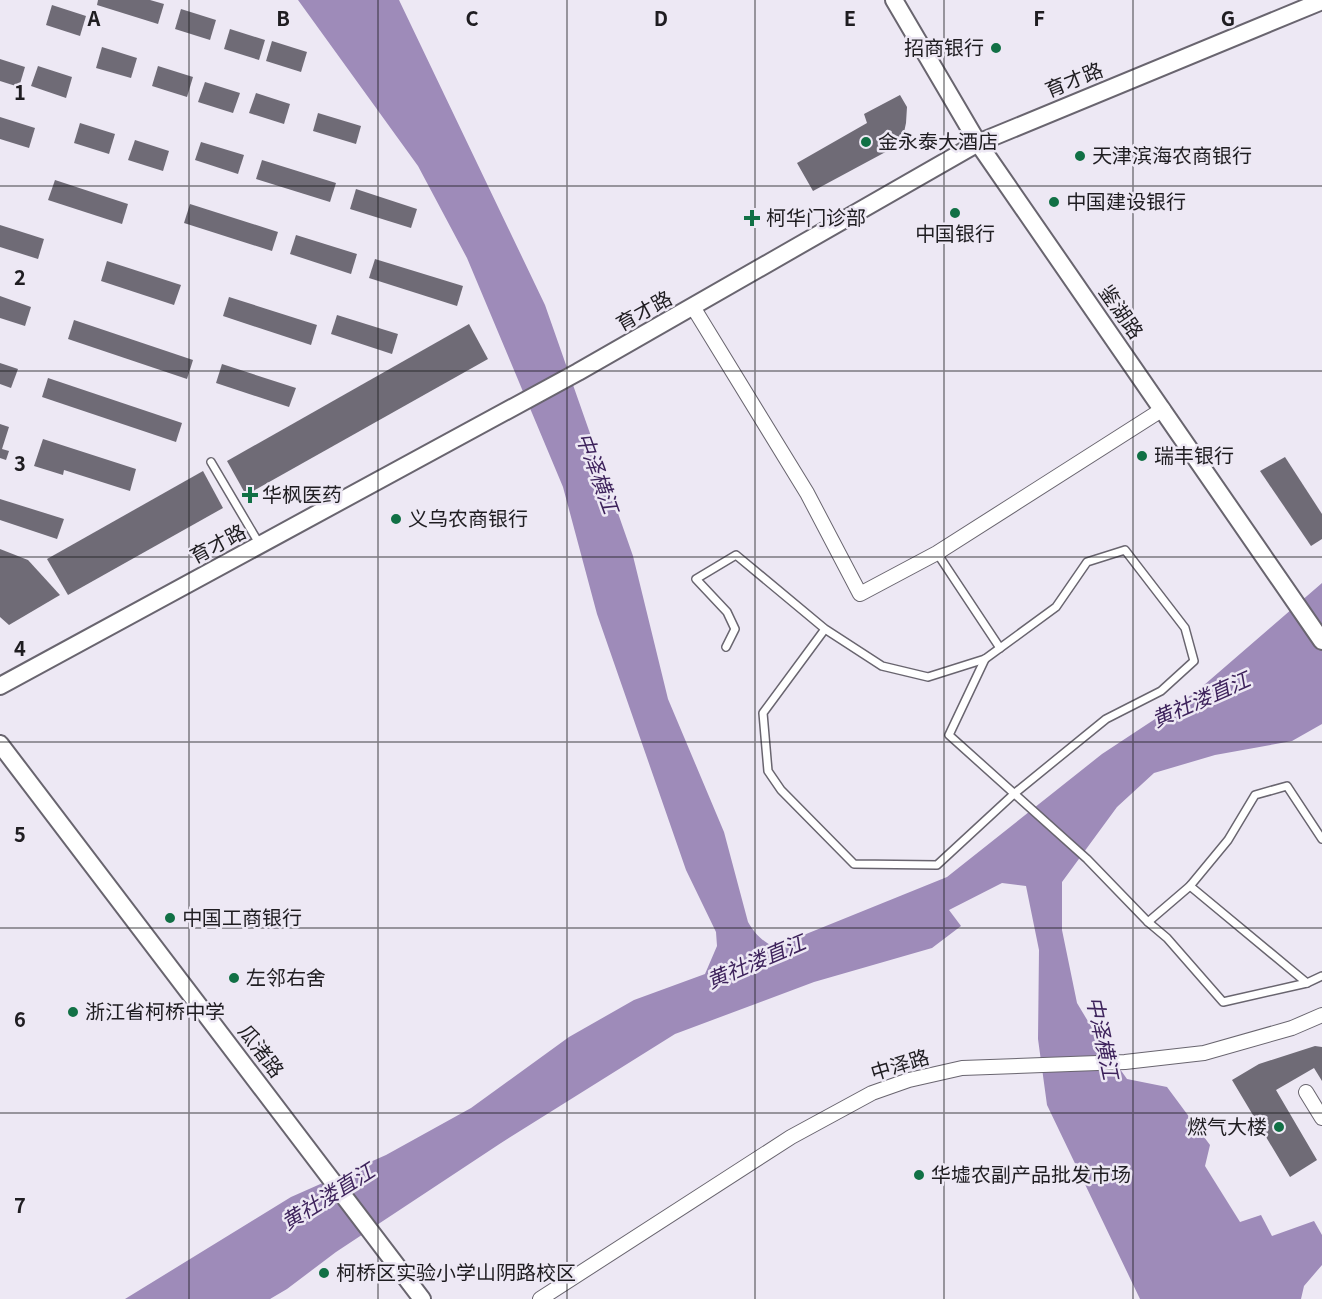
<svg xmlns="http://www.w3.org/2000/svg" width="1322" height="1299" viewBox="0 0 1322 1299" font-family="Georgia,'Noto Sans SC',serif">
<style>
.water{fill:#9e8bb9}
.building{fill:#6f6b76}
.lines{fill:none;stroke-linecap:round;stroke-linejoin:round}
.service-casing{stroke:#69656f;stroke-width:10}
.minor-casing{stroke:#69656f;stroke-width:16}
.tertiary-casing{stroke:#69656f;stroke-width:20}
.service{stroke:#fff;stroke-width:7}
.minor{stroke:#fff;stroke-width:14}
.tertiary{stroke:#fff;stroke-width:16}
.grid{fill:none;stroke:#1f1d21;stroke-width:1.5;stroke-opacity:0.55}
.poi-dot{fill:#117045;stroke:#ede8f4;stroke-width:2}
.labels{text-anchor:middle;stroke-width:5;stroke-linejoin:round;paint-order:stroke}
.poi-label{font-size:20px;fill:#1f1d21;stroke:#ede8f4;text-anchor:start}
.street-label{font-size:20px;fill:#1f1d21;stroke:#ede8f4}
.water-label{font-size:21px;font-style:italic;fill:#3e235c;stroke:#ede8f4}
.grid-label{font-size:20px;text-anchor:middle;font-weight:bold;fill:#1f1d21;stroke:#ede8f4;stroke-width:5;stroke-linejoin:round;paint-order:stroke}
</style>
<rect width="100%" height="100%" fill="#ede8f4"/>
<path class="water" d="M298,0H399L545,305L633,556L668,699L724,832L748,922C755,934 762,941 774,947L947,877L1102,754L1196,692L1322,583V724L1292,741L1215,755L1154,773L1117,807L1062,882V930L1077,1003L1098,1038L1127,1079L1167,1087L1210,1145L1205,1166L1240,1222L1261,1215L1272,1236L1314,1221L1322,1235V1265L1304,1286L1301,1299H1140L1047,1105L1038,1039L1039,950L1026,886L1002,883L949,910L961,926L932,948L814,982L675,1034L501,1143L336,1252L287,1289L270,1299H125L291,1197L386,1155L471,1108L569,1037L634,1000L705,974L717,946L716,932L686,870L597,614L563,487L467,258L418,166Z"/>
<g class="building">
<path d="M98,0H150L164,4L158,24L97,5Z"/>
<path d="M52,5L86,16L80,36L46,25Z"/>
<path d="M181,9L216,20L210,40L175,29Z"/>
<path d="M230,29L265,40L259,60L224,49Z"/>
<path d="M272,41L307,52L301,72L266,61Z"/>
<path d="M102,47L137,58L131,78L96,68Z"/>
<path d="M0,59L25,67L19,87L0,81Z"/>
<path d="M38,66L72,77L66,98L31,86Z"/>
<path d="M158,66L193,77L187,97L152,86Z"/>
<path d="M205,82L240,93L233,113L198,102Z"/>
<path d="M256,93L290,104L284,124L249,113Z"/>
<path d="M900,95L907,107L906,123L903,137L893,148L813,191L797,163L867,123L864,114Z"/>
<path d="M318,113L361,126L356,144L313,131Z"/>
<path d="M0,117L35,128L29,148L0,139Z"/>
<path d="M80,123L115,134L109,154L74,143Z"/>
<path d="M135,140L169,151L163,171L128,160Z"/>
<path d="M201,142L244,155L238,174L195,160Z"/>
<path d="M262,160L336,183L330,202L256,179Z"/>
<path d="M55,180L128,204L122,224L48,200Z"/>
<path d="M356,189L417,209L411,228L350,209Z"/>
<path d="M190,204L278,232L272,251L184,223Z"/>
<path d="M0,225L44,239L38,259L0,247Z"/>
<path d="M296,235L357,254L351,274L290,254Z"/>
<path d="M375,259L463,286L457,306L369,278Z"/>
<path d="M107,261L181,285L174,305L101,281Z"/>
<path d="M0,296L31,307L25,326L0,318Z"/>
<path d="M229,297L317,325L311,345L223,316Z"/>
<path d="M337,315L398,334L392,354L331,334Z"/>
<path d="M74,320L193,360L187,379L68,339Z"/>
<path d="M469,324L488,359L246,495L227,461Z"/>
<path d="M0,363L18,369L11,388L0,384Z"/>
<path d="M222,364L296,388L289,407L216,383Z"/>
<path d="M48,378L182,423L176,442L42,397Z"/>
<path d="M0,424L9,427L2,449L9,451L6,460L0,458Z"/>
<path d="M43,439L136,469L130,491L64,470L63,475L34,466Z"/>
<path d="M1285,457L1322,514V539L1311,546L1260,471Z"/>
<path d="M203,471L223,508L68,595L47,559Z"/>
<path d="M0,499L64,519L57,539L0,520Z"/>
<path d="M0,549L28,560L60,595L9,625L0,617Z"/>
<path d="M1315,1046L1322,1047V1081L1314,1068L1276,1090L1317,1160L1290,1177L1232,1080L1259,1064Z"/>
</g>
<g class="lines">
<defs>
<g id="service">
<path d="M211,462L260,545"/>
<path d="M937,553L1000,648"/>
<path d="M726,647L735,629L727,612L696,579L736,555L825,629L882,666L928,677L985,659L1056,607L1087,562L1125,550L1185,628L1194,661L1161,691L1106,719L1015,793L937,865L854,864L781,790L768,771L763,713L825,629"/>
<path d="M985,659L949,735L1087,859L1148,922L1167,938L1223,1002L1307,983L1322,976"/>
<path d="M1190,886L1307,983"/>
<path d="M1148,922L1190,886L1228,840L1255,795L1287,786L1322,839"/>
</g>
<g id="minor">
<path d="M693,307L807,493L860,594L937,553L1163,409"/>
<path d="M1306,1092L1322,1118"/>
<path d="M540,1299L791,1137L872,1093L909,1080L962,1068L1125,1062L1204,1053L1292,1028L1322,1015"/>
</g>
<g id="tertiary">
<path d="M894,0L978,143L1322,641"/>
<path d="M0,686L578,372L978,143L1322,1"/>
<path d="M0,744L422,1299"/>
</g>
</defs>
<use href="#service" class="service-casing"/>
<use href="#minor" class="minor-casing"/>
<use href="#tertiary" class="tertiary-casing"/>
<use href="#service" class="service"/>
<use href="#minor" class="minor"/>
<use href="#tertiary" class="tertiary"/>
</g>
<path class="grid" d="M189,0V1299M378,0V1299M567,0V1299M755,0V1299M944,0V1299M1133,0V1299M0,186H1322M0,371H1322M0,557H1322M0,742H1322M0,928H1322M0,1113H1322"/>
<g class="poi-dot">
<circle cx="996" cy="48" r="6"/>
<circle cx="866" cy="142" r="6"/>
<circle cx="1080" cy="156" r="6"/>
<circle cx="1054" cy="202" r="6"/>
<circle cx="955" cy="213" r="6"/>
<path d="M749 209h6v6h6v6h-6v6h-6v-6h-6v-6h6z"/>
<circle cx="1142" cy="456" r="6"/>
<path d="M247 486h6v6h6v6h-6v6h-6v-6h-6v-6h6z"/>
<circle cx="396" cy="519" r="6"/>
<circle cx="170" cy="918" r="6"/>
<circle cx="234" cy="978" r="6"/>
<circle cx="73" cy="1012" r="6"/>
<circle cx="1279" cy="1127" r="6"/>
<circle cx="919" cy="1175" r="6"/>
<circle cx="324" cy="1273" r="6"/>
</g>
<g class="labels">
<g class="poi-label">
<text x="984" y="55" text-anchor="end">招商银行</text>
<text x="878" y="149">金永泰大酒店</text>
<text x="1092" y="163">天津滨海农商银行</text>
<text x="1066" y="209">中国建设银行</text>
<text x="766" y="225">柯华门诊部</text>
<text x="955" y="241" text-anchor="middle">中国银行</text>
<text x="1154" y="463">瑞丰银行</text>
<text x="262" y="502">华枫医药</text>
<text x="408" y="526">义乌农商银行</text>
<text x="182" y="925">中国工商银行</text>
<text x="246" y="985">左邻右舍</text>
<text x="85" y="1019">浙江省柯桥中学</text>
<text x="1267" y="1134" text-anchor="end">燃气大楼</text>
<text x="931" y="1182">华墟农副产品批发市场</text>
<text x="336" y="1280">柯桥区实验小学山阴路校区</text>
</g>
<g class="street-label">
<text transform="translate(1074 80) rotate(-22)" y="7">育才路</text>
<text transform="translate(644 311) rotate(-29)" y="7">育才路</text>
<text transform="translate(1121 312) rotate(55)" y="7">鉴湖路</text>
<text transform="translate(218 544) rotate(-28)" y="7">育才路</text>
<text transform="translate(261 1051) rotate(53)" y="7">瓜渚路</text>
<text transform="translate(900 1065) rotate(-17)" y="7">中泽路</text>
</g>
<g class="water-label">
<text transform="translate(597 473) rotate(70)" y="7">中泽横江</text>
<text transform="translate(1201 700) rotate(-24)" y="7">黄社溇直江</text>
<text transform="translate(756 962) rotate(-23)" y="7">黄社溇直江</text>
<text transform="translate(1102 1038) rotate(78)" y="7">中泽横江</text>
<text transform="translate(328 1197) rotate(-32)" y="7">黄社溇直江</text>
</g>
</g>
<g class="grid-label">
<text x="94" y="26">A</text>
<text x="283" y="26">B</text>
<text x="472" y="26">C</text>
<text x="661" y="26">D</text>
<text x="850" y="26">E</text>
<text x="1039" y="26">F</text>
<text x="1228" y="26">G</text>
<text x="20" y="100">1</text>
<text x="20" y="285">2</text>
<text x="20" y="471">3</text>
<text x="20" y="656">4</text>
<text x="20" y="842">5</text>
<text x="20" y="1027">6</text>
<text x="20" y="1213">7</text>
</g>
</svg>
